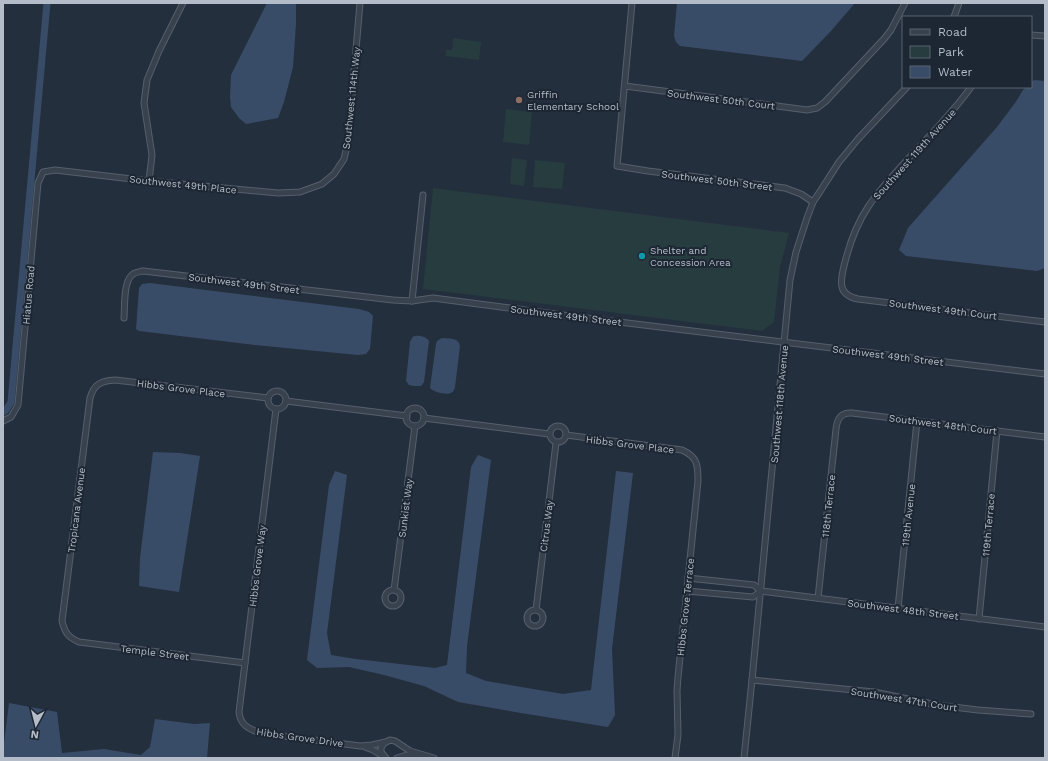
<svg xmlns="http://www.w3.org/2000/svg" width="1048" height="761" viewBox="0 0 1048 761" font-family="'Work Sans',sans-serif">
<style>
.green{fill:#263c3f}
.water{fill:#394c67}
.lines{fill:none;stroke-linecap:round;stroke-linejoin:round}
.canal{stroke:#394c67;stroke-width:7}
.street-casing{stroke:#565f6c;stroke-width:7}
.street{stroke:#38414e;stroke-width:5}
.education-dot{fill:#8d6e63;stroke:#1d2633;stroke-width:1.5}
.culture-dot{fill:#0f9aa8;stroke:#1d2633;stroke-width:1.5}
.labels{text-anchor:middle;stroke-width:4;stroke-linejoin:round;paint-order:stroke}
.poi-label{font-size:10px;fill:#b4bcc9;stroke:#1d2633;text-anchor:start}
.street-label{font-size:10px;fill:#b4bcc9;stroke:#1d2633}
</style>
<rect width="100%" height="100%" fill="#242f3e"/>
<g class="green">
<path d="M453,38L481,42L479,60L446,56V50H452Z"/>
<path d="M506,109L532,112L529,145L503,142Z"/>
<path d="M512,158L527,160L524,186L510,184Z"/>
<path d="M535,160L565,163L562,189L533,187Z"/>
<path d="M433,188L789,233L780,267L774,322L762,331L423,289Z"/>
</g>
<g class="water">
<path d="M267,3H296V24L293,67L284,102L278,118L246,124L239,118L231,107L230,97L231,75Z"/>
<path d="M677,3H855L831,31L802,61L680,46L676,42L674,36Z"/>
<path d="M1034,80L1045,81V268L1037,271L906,256L899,250L908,228L997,127L1015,103L1023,90L1026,87H1031V82Z"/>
<path d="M150,283L359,309L369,312L373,316L370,349L366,354L358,355L255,345L139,331L136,329L139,288L142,284Z"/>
<path d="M414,336C419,335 426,336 429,341L424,382L421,386H414L409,385L406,381L410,342L412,338Z"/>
<path d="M442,338C449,339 458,337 460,346L455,387C454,390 454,391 451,393C445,395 434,392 430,388L436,344L437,341Z"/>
<path d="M153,452L180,453L200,456L179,592L139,586L140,558Z"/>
<path d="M478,455L491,460L467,646L466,673L486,681L563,694L591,690L616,471L633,473L612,649L615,715L608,727L521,713L458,702L424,686L384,675L349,667L317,668L307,660L329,485L335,471L347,475L327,633L331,655L356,659L435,668L447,665L471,467Z"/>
<path d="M9,703L57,712L62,753L104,749L141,755L150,747L155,719L194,724L210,723L207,758H4L3,751Z"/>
</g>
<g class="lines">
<path class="canal" d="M3,412L6,410L11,402L47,3"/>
<defs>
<g id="street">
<path d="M632,3L617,166L648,171L785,188L801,194L813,202"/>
<path d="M954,17L959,3"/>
<path d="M1031,35L1045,36"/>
<path d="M625,86L807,110L817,108L825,102L884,39L891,30L905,3"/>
<path d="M971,87C952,114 929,136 907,160C893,175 879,190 868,207C856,225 849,245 844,266C840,282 838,295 858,299L1045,322"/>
<path d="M149,181L152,155L144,103L147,80L159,51L183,3"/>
<path d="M412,301L423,195"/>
<path d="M124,318C125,306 123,281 133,274C136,272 139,272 143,271L393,300L412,301L433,298L570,316L1045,374"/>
<circle cx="277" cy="400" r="9"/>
<path d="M286,401L407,416"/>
<circle cx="415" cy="417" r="9"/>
<path d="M276,409L239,712C240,725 249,729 260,733L360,746L372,745L386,742"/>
<path d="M424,418L549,434"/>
<path d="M3,421L11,417L18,405L38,183L43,172L55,170L149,181L278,193L300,192L322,184L334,174L344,159L348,142L360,3"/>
<circle cx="558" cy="434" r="8"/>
<path d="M566,435L682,450C698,457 698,466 698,481L678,677L677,691L678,735L675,758"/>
<path d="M688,578L754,585L761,591L1045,627"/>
<circle cx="393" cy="598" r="8"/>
<path d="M394,590L415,426"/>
<path d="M687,591L753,597L761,591"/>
<path d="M818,598L836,429C837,419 841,412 852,413L1045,437"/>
<path d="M898,608L917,421"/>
<circle cx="535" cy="618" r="8"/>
<path d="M536,610L556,443"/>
<path d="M979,619L997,431"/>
<path d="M245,663L79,642C68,637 65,633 62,621L90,398C94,384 101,381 115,380L268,398"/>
<path d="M752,680L874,692L937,705L978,710L1031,714"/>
<path d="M365,747L373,750L383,756"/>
<path d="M386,758L381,752V748L384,743L390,740L395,741L410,751L434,758"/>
<path d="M397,758L407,755L418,756"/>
<path d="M744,758L752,680L790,280L796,252L807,218L813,202L821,190L839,162L858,139L907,87"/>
</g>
</defs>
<use href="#street" class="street-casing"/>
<use href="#street" class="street"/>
</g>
<circle class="education-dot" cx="519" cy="100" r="4"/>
<circle class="culture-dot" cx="642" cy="256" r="4"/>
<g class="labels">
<g class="poi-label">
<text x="527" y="98">Griffin<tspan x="527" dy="12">Elementary School</tspan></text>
<text x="650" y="254">Shelter and<tspan x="650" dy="12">Concession Area</tspan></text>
</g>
<g class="street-label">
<text transform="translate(351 98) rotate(-84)" y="4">Southwest 114th Way</text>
<text transform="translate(721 99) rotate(7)" y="4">Southwest 50th Court</text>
<text transform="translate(914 154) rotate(-48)" y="4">Southwest 119th Avenue</text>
<text transform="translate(717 180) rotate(7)" y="4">Southwest 50th Street</text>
<text transform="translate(183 184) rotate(6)" y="4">Southwest 49th Place</text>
<text transform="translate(244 283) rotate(7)" y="4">Southwest 49th Street</text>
<text transform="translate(28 295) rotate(-85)" y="4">Hiatus Road</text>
<text transform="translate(943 309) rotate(7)" y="4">Southwest 49th Court</text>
<text transform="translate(566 315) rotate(7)" y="4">Southwest 49th Street</text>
<text transform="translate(888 355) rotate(7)" y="4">Southwest 49th Street</text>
<text transform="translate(181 388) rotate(7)" y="4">Hibbs Grove Place</text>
<text transform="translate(779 404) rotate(-85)" y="4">Southwest 118th Avenue</text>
<text transform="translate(943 424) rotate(7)" y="4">Southwest 48th Court</text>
<text transform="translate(630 444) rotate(7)" y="4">Hibbs Grove Place</text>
<text transform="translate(828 506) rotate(-84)" y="4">118th Terrace</text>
<text transform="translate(405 508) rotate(-83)" y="4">Sunkist Way</text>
<text transform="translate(76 510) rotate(-83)" y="4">Tropicana Avenue</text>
<text transform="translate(908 515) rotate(-84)" y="4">119th Avenue</text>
<text transform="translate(988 525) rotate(-85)" y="4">119th Terrace</text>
<text transform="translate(546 526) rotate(-83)" y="4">Citrus Way</text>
<text transform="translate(257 566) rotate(-83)" y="4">Hibbs Grove Way</text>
<text transform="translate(685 607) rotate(-84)" y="4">Hibbs Grove Terrace</text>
<text transform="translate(903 609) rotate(7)" y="4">Southwest 48th Street</text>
<text transform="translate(155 652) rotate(7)" y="4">Temple Street</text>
<text transform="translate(904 699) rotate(9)" y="4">Southwest 47th Court</text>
<text transform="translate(300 737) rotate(8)" y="4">Hibbs Grove Drive</text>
</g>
</g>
<rect width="1048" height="761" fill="none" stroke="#b4bcc9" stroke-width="8"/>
<rect x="902" y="16" width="130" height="72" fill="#1d2633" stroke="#59626f"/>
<rect x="910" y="29" width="20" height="6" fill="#38414e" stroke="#59626f"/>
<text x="938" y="36" font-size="12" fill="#b4bcc9">Road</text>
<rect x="910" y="46" width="20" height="12" fill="#263c3f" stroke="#59626f"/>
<text x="938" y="56" font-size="12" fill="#b4bcc9">Park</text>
<rect x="910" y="66" width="20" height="12" fill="#394c67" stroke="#59626f"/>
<text x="938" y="76" font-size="12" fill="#b4bcc9">Water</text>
<g transform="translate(36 725) rotate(187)" stroke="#1d2633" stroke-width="3" paint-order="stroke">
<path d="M0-3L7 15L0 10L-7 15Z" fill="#b4bcc9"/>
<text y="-6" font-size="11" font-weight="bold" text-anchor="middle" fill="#b4bcc9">N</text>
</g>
</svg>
